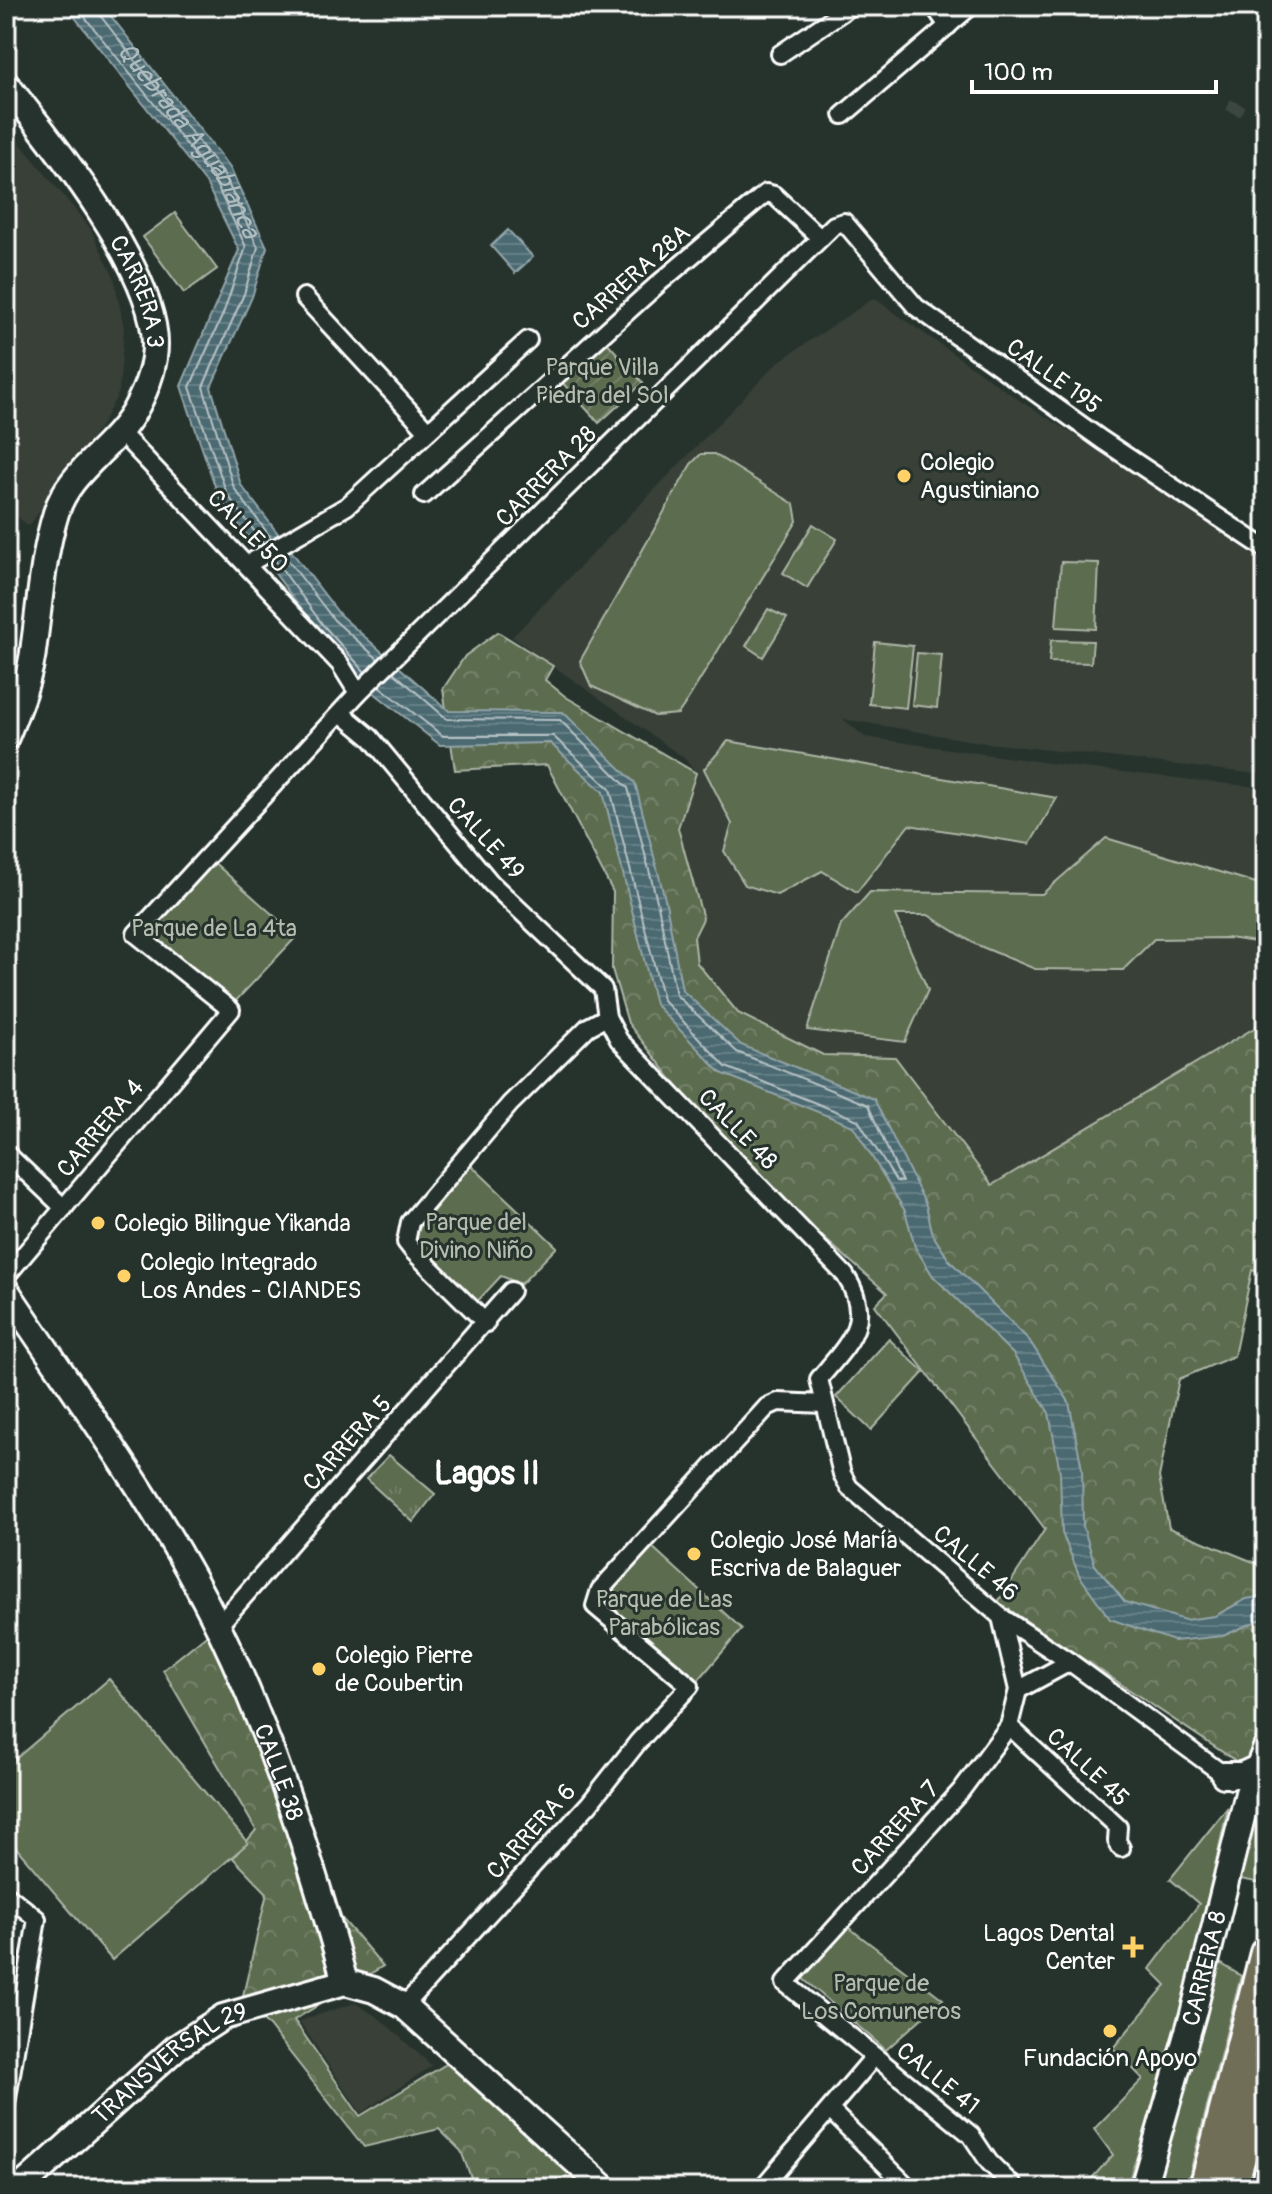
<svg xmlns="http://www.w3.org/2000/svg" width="1272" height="2194" viewBox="0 0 1272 2194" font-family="Pangolin,sans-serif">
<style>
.built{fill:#393f37}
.grass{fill:url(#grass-tufts);stroke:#aeb6a7;stroke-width:2}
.forest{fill:url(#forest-crowns);stroke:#aeb6a7;stroke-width:2}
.park{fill:#5c6c4f;stroke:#aeb6a7;stroke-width:2}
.garden{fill:url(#garden-furrows);stroke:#aeb6a7;stroke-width:2}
.water{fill:url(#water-rules);stroke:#93a5aa;stroke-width:2}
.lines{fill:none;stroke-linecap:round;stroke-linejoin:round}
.shore{stroke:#b7c3c6;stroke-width:2}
.street-tunnel{stroke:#3c4742;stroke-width:16;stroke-dasharray:16 8;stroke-linecap:butt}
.street-casing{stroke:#fff;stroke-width:22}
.secondary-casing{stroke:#fff;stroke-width:30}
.highway-casing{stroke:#fff;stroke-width:36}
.street{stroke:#26332d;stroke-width:16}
.secondary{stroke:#26332d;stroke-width:24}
.highway{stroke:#716e59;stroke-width:30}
.poi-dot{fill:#ffd166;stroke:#26332d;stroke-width:3}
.labels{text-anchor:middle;stroke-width:6;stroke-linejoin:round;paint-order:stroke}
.street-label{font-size:24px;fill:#fff;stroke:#26332d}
.park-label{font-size:24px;fill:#b6bdb0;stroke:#26332d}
.poi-label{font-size:24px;fill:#fff;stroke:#26332d;text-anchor:start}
.water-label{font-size:26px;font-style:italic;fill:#aebcbf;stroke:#26332d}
.district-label{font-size:32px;font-weight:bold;fill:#fff;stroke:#26332d}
</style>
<defs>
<pattern id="grass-tufts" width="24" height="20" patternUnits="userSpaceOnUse" patternTransform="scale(2)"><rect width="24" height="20" fill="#5c6c4f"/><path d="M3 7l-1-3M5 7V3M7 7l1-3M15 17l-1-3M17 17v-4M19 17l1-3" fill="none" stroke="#748269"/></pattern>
<pattern id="forest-crowns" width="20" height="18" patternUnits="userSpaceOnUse" patternTransform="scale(2)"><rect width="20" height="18" fill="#5c6c4f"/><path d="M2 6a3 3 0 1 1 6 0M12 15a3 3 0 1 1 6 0" fill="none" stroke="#748269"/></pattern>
<pattern id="garden-furrows" width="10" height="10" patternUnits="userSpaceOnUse" patternTransform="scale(2)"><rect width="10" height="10" fill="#5c6c4f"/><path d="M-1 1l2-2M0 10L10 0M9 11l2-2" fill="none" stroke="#748269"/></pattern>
<pattern id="water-rules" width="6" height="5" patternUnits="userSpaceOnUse" patternTransform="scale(2)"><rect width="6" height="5" fill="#4b6971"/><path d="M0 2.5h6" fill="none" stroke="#668086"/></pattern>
</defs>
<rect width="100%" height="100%" fill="#26332d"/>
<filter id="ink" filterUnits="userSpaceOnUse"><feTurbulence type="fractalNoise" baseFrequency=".0125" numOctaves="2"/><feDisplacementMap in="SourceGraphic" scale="16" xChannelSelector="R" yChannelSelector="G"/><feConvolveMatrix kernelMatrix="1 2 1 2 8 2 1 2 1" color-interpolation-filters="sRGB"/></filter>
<g filter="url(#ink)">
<g class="built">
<path d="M6,126L90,228L114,277L124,328L119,392L102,424L29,526L6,508Z"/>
<path d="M874,298L1022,402L1266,555V775L979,742L843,719L865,737L1077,767L1266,788V1021L992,1185L895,1057L823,1055L738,1013L697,963L694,937L702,919L678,828L696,773L684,758L512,637L778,362Z"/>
<path d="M355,2003L379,2018L432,2066L361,2113L299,2021Z"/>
</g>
<path class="grass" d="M389,1455L435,1494L413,1522L366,1479Z"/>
<g class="forest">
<path d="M498,632L553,666L545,680L566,697L696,773L678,828L703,919L694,937L697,963L738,1013L823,1055L895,1057L992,1185L1266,1021V1275L1252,1270L1234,1356L1179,1379L1159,1477L1169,1528L1266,1567V1730L1242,1765L998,1602L1045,1529L875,1305L887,1293L825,1239L706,1123L628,1023L612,969L613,892L547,765L455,770L443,689L465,656Z"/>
<path d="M225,1620L261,1691L338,1914L383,1966L294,2020L360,2116L458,2057L611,2188H475L461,2151L439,2129L364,2147L269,2026L241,2004L267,1893L233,1858L256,1830L163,1670Z"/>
</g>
<g class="park">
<path d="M175,213L217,269L184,293L143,237Z"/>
<path d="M701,454H714L794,504L797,521L687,701L678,714L655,716L591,686L580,661L691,464Z"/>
<path d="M813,524L837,539L807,588L783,573Z"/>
<path d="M1061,562L1099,563L1096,629L1056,627Z"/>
<path d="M768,609L787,618L763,657L746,646Z"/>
<path d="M1051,640L1093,641L1091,663L1049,662Z"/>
<path d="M875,642L913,646L906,708L869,704Z"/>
<path d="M917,653L942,655L937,708L912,705Z"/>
<path d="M728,741L1057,798L1030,844L909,825L857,892L822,871L777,895L745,885L724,851L732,824L704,769Z"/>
<path d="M1106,838L1266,886L1264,943L1228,938L1154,939L1123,970L1035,969L975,944L928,915H895L928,990L905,1042L807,1030L841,925L870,892L1042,894Z"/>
<path d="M210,859L297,936L232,1005L144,934Z"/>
<path d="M471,1165L557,1247L521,1284L501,1276L474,1305L412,1237Z"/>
<path d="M889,1339L924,1372L871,1430L836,1397Z"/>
<path d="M649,1544L742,1629L696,1683L601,1602Z"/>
<path d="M109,1679L248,1843L112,1960L6,1836V1767Z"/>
<path d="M1266,1772V1874L1261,1883L1235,1878Z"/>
<path d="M1228,1807C1200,1935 1170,2062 1127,2186L1083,2188L1113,2155L1094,2129L1143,2079L1113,2048L1166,1985L1150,1969L1199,1904L1170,1879Z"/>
<path d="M848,1927L943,1999L886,2050L801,1977Z"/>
<path d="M1212,1958L1241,1976L1186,2188H1151Z"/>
</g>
<path class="garden" d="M605,340L643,383L599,423L560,380Z"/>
<g class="water">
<path d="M66,6H103L230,168L267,247L252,297L211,387L241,485L340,615L449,711L563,712L635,783L666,903L682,990L741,1045L874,1099L926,1205L933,1235L949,1260L1029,1340L1069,1402L1082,1469L1083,1526L1095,1565L1125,1602L1185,1620L1215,1616L1246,1599L1266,1596V1617L1223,1636L1174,1641L1110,1619L1079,1575L1062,1533L1060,1472L1049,1413L1013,1354L933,1276L915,1247L905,1211L853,1126L721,1073L655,1004L603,792L550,743L440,745L368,688L317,630L219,498L181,386L239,250L206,183Z"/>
<path d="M508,230L533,257L515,273L491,246Z"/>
</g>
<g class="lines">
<g class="shore">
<path d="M76,6L213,178L246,247L223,314L190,387L227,494L263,543"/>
<path id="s1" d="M97,6L99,14L223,173L258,247L244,294L203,387L234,488L272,539"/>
<path d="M284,555L334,620L378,659"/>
<path d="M275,560L323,625L365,672"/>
<path d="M379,686L443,736H553L610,789L663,1000L726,1067L858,1120L896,1181L902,1182L868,1105L737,1052L676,995L658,905L628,788L560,720L447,719L393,672"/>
</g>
<path class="street-tunnel" d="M1233,113L1238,103"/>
<defs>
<g id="street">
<path d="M934,6L948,26"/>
<path d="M780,54L851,6"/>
<path d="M843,115L971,6"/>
<path d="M304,297L427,430"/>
<path d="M121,433L340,664L358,693"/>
<path d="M424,495L658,284L766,193L774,195L820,238"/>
<path d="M248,564L347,506L528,340"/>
<path d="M341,713L371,738L491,883L603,989L607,1017L619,1040L845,1275C875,1321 849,1343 819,1379L842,1474L849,1487L1001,1617L1070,1662L1231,1780"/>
<path d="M6,1153L64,1208"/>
<path d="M6,1276L231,1010L136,934L358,693L834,225L844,222L916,307L1102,440L1266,549"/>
<path d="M486,1323L413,1251L406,1242L410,1222L510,1104L588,1027L607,1017"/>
<path d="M1001,1617L1018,1690L1009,1726L960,1792L785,1983L971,2135L989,2162L1015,2188"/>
<path d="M218,1626L511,1291"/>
<path d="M1018,1690L1070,1662"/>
<path d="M1009,1726L1118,1827L1117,1841L1121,1848"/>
<path d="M6,1894L37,1919L6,2104"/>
<path d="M404,2006L589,1804L638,1742L690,1686L595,1606L600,1590L767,1407L778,1402L824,1404"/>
<path d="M830,2110L909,2188"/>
<path d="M762,2188L874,2057"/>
</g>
<g id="secondary">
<path id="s2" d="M6,84C53,143 155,269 155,344C155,367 147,388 136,408C116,447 69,470 56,513C43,555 40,601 34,644C31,676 18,708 6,737"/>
<path id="s3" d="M6,1290C79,1400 161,1509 219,1628C273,1740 312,1863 345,1982L374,1990L404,2006L605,2188"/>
<path d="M1224,1775H1242L1257,1768"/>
<path id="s4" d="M20,2188L177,2047L223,2017L345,1982"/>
<path id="s5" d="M1143,2188L1193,2014L1248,1793L1266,1748"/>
</g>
<g id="highway">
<path d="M1205,2188L1266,1953"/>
<path d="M1231,2188L1266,2067"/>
</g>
</defs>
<use href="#street" class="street-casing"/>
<use href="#secondary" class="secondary-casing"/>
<use href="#highway" class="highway-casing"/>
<use href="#street" class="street"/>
<use href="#secondary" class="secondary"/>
<use href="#highway" class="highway"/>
</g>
</g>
<g class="poi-dot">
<circle cx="904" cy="476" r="8"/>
<circle cx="98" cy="1223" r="8"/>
<circle cx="124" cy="1276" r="8"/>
<circle cx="694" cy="1554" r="8"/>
<circle cx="319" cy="1669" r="8"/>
<path d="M1129 1935h8v8h8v8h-8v8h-8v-8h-8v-8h8z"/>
<circle cx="1110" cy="2031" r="8"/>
</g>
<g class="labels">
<g class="street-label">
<text transform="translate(631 277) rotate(-41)" y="8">CARRERA 28A</text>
<text dy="8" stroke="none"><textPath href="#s2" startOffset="248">CARRERA 3</textPath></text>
<text transform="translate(1054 376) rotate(36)" y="8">CALLE 195</text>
<text transform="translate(546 476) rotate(-45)" y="8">CARRERA 28</text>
<text transform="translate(248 531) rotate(46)" y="8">CALLE 50</text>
<text transform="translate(486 838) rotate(48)" y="8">CALLE 49</text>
<text transform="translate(100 1128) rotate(-50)" y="8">CARRERA 4</text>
<text transform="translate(738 1129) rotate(46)" y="8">CALLE 48</text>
<text transform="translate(347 1443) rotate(-48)" y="8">CARRERA 5</text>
<text transform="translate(976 1563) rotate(40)" y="8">CALLE 46</text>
<text transform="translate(1088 1767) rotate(43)" y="8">CALLE 45</text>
<text dy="8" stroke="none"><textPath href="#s3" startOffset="556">CALLE 38</textPath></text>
<text transform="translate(895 1828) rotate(-48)" y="8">CARRERA 7</text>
<text transform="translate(531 1831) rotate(-48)" y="8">CARRERA 6</text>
<text dy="8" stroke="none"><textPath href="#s5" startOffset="228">CARRERA 8</textPath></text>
<text dy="8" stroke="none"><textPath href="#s4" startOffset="196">TRANSVERSAL 29</textPath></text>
<text transform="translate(938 2078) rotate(39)" y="8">CALLE 41</text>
</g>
<g class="park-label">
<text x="602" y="375">Parque Villa<tspan x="602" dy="28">Piedra del Sol</tspan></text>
<text x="214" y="936">Parque de La 4ta</text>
<text x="476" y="1230">Parque del<tspan x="476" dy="28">Divino Niño</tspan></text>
<text x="664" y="1607">Parque de Las<tspan x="664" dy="28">Parabólicas</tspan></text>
<text x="881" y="1991">Parque de<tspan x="881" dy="28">Los Comuneros</tspan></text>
</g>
<g class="poi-label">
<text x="920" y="470">Colegio<tspan x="920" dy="28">Agustiniano</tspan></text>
<text x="114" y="1231">Colegio Bilingue Yikanda</text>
<text x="140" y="1270">Colegio Integrado<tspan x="140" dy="28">Los Andes - CIANDES</tspan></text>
<text x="710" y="1548">Colegio José María<tspan x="710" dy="28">Escriva de Balaguer</tspan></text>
<text x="335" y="1663">Colegio Pierre<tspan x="335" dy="28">de Coubertin</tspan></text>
<text x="1115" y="1941" text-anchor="end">Lagos Dental<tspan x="1115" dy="28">Center</tspan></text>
<text x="1110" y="2066" text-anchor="middle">Fundación Apoyo</text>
</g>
<g class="water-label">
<text dy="9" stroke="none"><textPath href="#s1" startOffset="164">Quebrada Aguablanca</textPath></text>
</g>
<g class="district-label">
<text x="487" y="1484">Lagos II</text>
</g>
</g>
<rect width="1272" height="2194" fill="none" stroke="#26332d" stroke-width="32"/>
<rect x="16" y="16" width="1240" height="2162" fill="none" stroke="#fff" stroke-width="3" filter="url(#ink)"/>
<path d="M972 80v12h244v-12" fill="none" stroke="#ffffff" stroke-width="4"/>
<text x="984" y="80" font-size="24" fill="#ffffff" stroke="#26332d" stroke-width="6" paint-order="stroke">100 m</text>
</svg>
